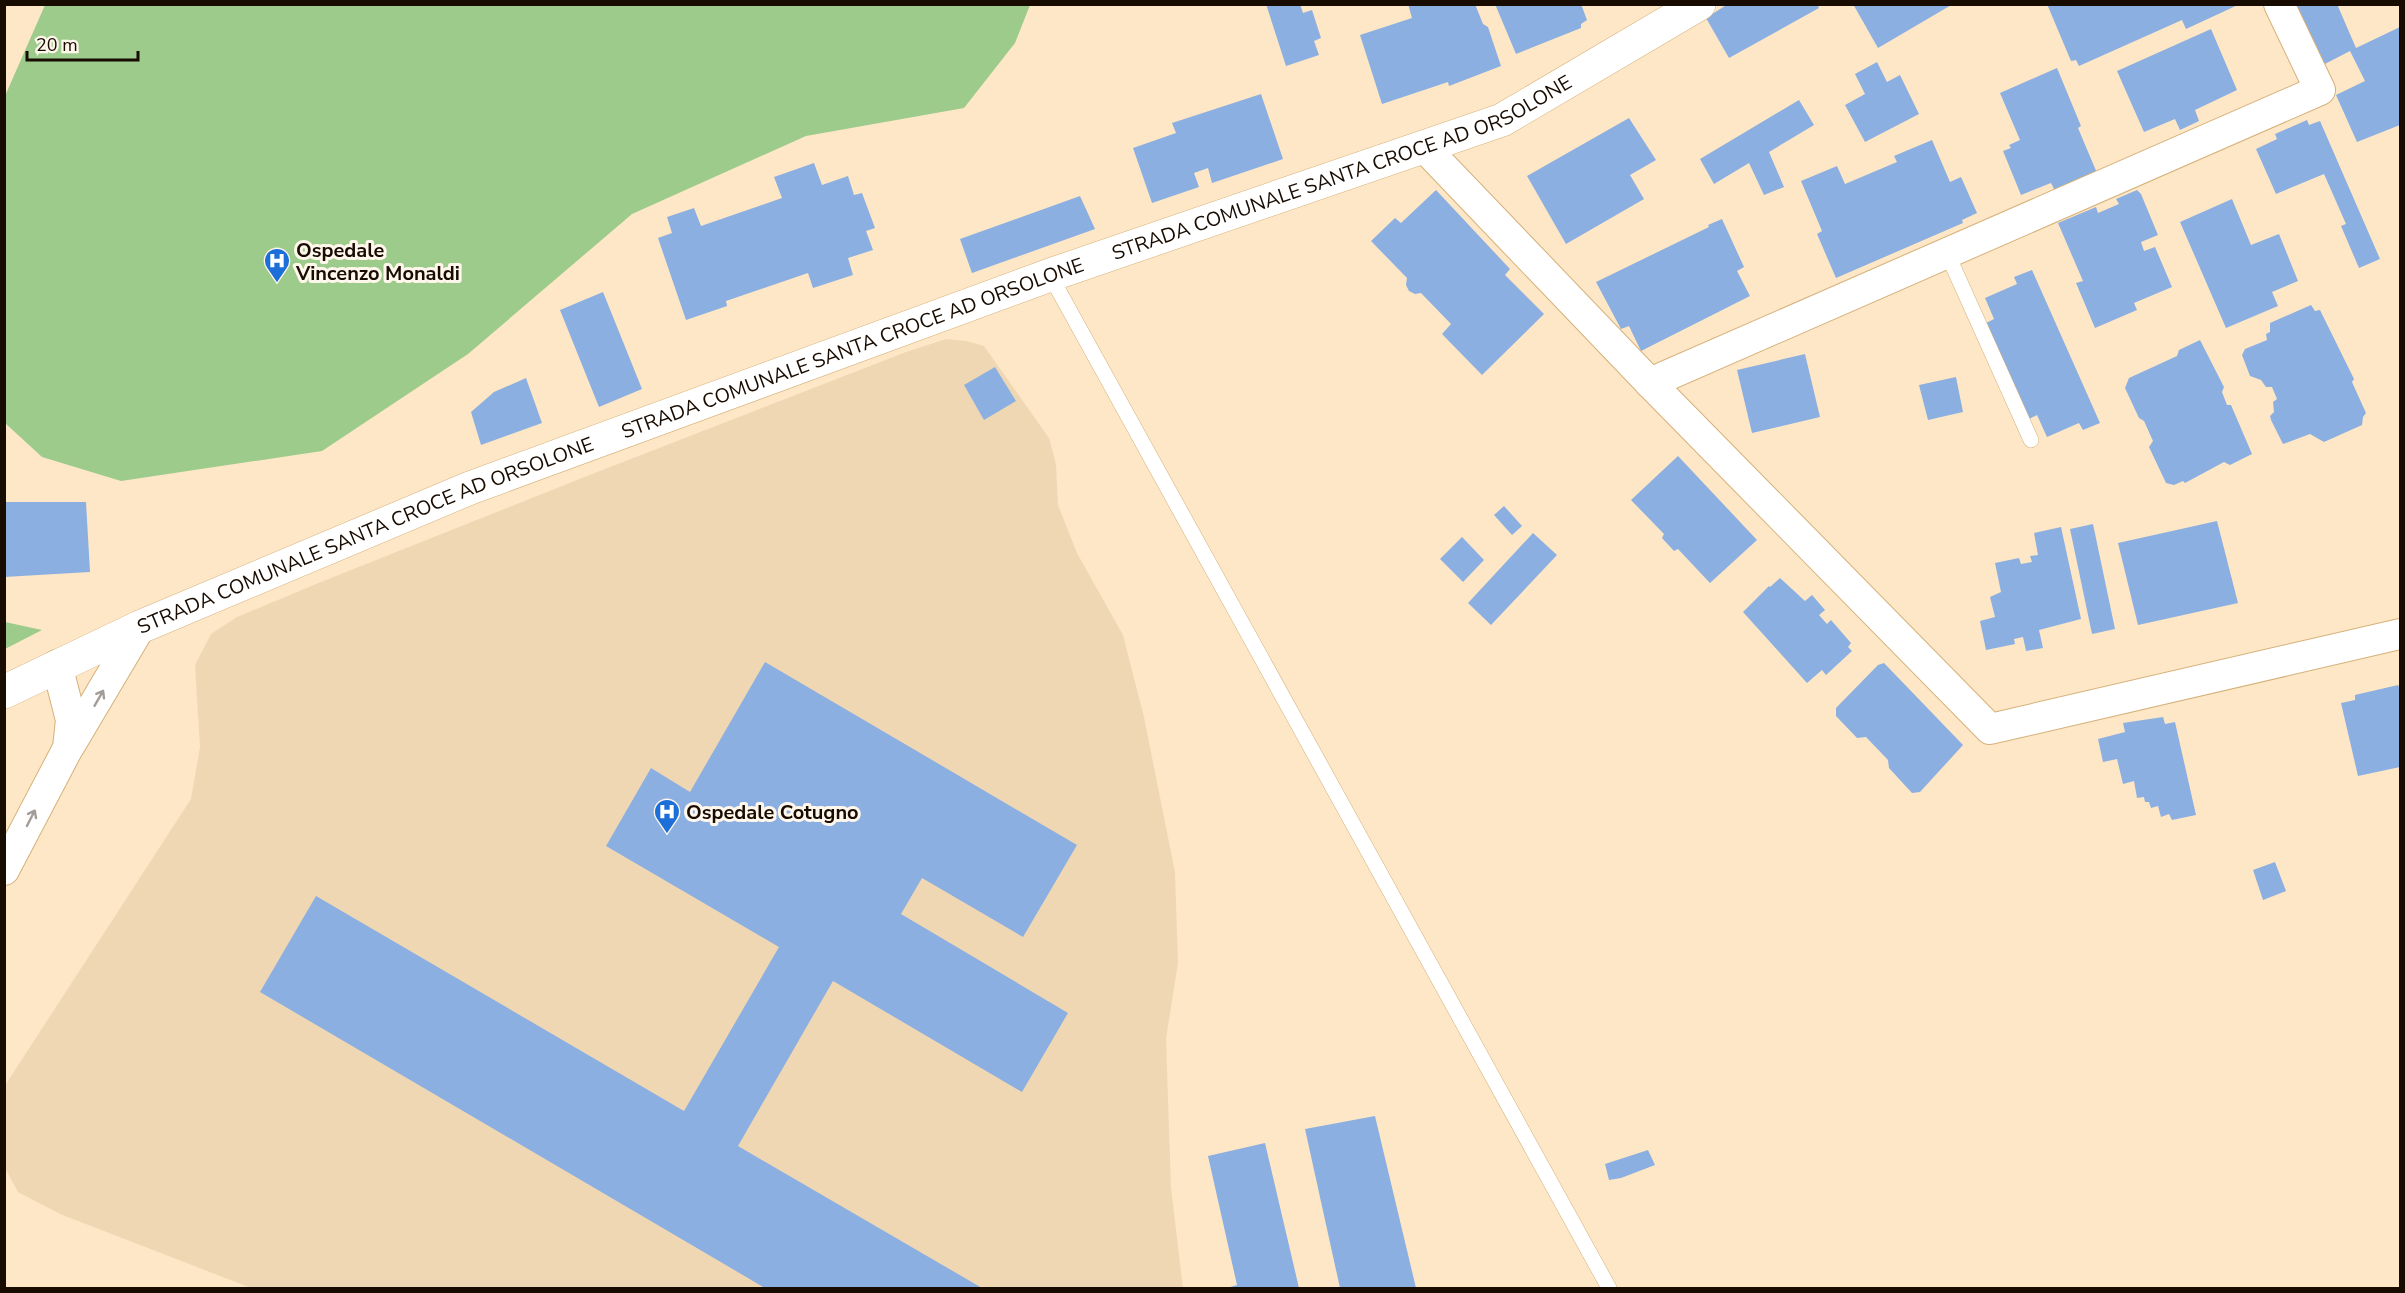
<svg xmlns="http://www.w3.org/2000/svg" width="2405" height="1293" viewBox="0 0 2405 1293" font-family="'Nunito Sans',sans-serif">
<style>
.built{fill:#f0d7b4}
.green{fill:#9dcb8c}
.building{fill:#8bafe1}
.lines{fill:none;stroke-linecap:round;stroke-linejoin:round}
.lane-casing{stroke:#d5b17a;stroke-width:16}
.street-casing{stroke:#d5b17a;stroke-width:32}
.secondary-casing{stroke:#d5b17a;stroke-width:34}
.lane{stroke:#fff;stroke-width:15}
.street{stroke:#fff;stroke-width:30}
.secondary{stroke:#fff;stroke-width:33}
.oneway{stroke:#a39d99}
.labels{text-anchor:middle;stroke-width:6;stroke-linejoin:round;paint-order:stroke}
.street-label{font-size:20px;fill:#180b00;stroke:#fff7ec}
.poi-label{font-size:20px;font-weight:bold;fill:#180b00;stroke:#fff7ec;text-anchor:start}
</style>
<rect width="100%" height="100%" fill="#fee7c6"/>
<path class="built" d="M946,339L966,341L984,346L1049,438L1056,464L1058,505L1077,553L1123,635L1144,717L1175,872L1178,963L1166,1039L1171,1188L1183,1288H251L60,1214L18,1192L5,1168L4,1087L191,799L200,747L195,665L211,634L237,617L321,582L587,476L906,352Z"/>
<g class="green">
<path d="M45,5L46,4L1030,5L1015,43L964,108L806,136L632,214L468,354L322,451L121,481L42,457L5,423V96Z"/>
<path d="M5,622L42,630L5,649Z"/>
</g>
<g class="building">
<path d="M1266,4H1300L1303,13L1312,10L1321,38L1314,41L1319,55L1286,66Z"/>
<path d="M1408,4H1475L1483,24L1488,27L1501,66L1449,86L1448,82L1382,104L1360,35L1412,18Z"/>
<path d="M1495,4H1581L1587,20L1581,24V28L1516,54Z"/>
<path d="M1728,4H1817L1819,8L1729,58L1706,18Z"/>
<path d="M1853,4H1953L1878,48Z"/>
<path d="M2047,4H2240L2186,29L2182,20L2079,66L2076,60L2071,61Z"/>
<path d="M2290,4H2337L2356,48L2400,27V125L2357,142L2336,95L2365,81L2350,51L2321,66Z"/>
<path d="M2211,29L2237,90L2195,110L2199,121L2180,130L2175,119L2144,132L2117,71Z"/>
<path d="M1877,62L1887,82L1900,75L1919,114L1865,142L1845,105L1865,94L1855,74Z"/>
<path d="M2057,68L2081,126L2078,128L2097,173L2055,191L2051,183L2021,195L2003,151L2011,148L2009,145L2020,140L2000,93Z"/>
<path d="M1261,94L1283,159L1212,183L1208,168L1194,173L1199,187L1152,203L1133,148L1176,133L1172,123Z"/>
<path d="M1799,100L1814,125L1769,152L1784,187L1764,195L1749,163L1714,184L1700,159Z"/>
<path d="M1629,118L1656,160L1630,175L1644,199L1566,244L1527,176Z"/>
<path d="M2307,120L2309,125L2320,121L2380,259L2359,268L2341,226L2346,224L2324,174L2276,194L2256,149L2277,139L2275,134Z"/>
<path d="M1932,140L1950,182L1961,177L1977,213L1962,220L1963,223L1836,278L1817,234L1822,231L1801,181L1837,166L1845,184L1897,162L1894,156Z"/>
<path d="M814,163L822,185L848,176L854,195L862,193L875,228L866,231L873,250L848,258L853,275L813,288L808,273L726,301L727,306L686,320L658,238L672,233L667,217L694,208L701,226L782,198L774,177Z"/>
<path d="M1436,190L1510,269L1505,275L1544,314L1482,375L1442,334L1451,324L1421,293L1415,294L1409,291L1406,285L1407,278L1371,241L1395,218L1401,223Z"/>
<path d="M2137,190L2141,194L2158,235L2141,242L2144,251L2155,247L2172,287L2134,303L2137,310L2095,328L2076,283L2083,281L2058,223L2096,207L2098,213L2119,204L2116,199Z"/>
<path d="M1080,196L1095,229L972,273L960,239Z"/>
<path d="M2232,199L2251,245L2279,234L2298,281L2272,292L2278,306L2226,328L2180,222Z"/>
<path d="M1722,219L1744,267L1737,271L1750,296L1641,351L1629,326L1621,329L1596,282L1709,227L1708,225Z"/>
<path d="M2032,270L2100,423L2083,430L2079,423L2047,437L2037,415L2029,419L1986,323L1994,319L1985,298L2017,284L2014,277Z"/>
<path d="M603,292L642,389L599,407L560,310Z"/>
<path d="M2311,305L2315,311L2320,310L2354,379L2352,382L2366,413L2363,417L2362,425L2324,442L2310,434L2283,444L2271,420L2270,416L2274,412L2273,402L2277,399L2272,387H2266L2261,380L2250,376L2242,355L2245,349L2267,340L2266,334L2270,332V323Z"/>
<path d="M2200,340L2224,387L2222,392L2227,405H2231L2252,454L2230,465L2224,462L2185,483L2183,481L2174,485L2166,483L2149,447L2153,441L2144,421L2139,418L2125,388L2129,378L2177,356L2179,350Z"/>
<path d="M1805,354L1820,417L1752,433L1737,370Z"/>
<path d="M995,367L1016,401L984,420L964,385Z"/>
<path d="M1956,377L1963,412L1928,420L1919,385Z"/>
<path d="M526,378L542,423L481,445L471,412L494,392Z"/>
<path d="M1678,456L1757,540L1710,583L1678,549L1674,551L1662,538L1664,534L1631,500Z"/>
<path d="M4,502H86L90,572L4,577Z"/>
<path d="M1504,506L1522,526L1512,535L1494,515Z"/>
<path d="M2217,521L2238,603L2138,625L2118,543Z"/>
<path d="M2093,524L2115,629L2092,634L2070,529Z"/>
<path d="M2061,527L2081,619L2039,630L2043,648L2026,651L2023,637L2014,639L2015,644L1986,650L1980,621L1995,617L1990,597L2001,592L1995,563L2019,558L2021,564L2032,562L2030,556L2038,555L2034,533Z"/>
<path d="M1533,533L1557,555L1491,625L1468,603Z"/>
<path d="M1462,537L1484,560L1463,582L1440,559Z"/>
<path d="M1780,578L1805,601L1812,595L1825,610L1819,615L1827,624L1831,620L1851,643L1848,647L1852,651L1826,675L1822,670L1807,683L1743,612L1769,586L1770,587Z"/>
<path d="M765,662L1077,845L1023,937L922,878L901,914L1068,1013L1022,1092L833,981L738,1146L982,1288H765L260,992L316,896L684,1111L779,947L606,846L651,768L690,792Z"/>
<path d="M1884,663L1963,745L1920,792L1912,793L1889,768L1888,760L1866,737L1857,738L1836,716V708L1878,665Z"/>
<path d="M2398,685L2400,689V767L2358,776L2341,703L2355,700V695Z"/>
<path d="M2163,717L2165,724L2175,722L2196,815L2172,820L2169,814L2161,817L2158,806L2151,808L2149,802H2145L2144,797L2137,798L2134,781L2123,784L2117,759L2103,762L2098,739L2125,732L2123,723Z"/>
<path d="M2275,862L2286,891L2263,900L2253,870Z"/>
<path d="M1375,1116L1416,1288H1340L1305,1129Z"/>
<path d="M1265,1143L1299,1288H1227L1237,1285L1208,1156Z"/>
<path d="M1648,1150L1655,1165L1621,1178L1609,1180L1605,1164Z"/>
</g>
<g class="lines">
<defs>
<g id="lane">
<path d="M1947,253L2031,440"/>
<path d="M1050,275L1609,1288"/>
</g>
<g id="street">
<path d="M1425,148L1650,383L1990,729L2400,634"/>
<path d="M1650,383L2320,90L2279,4"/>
<path d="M70,745L140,627"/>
<path d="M4,870L68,748L71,720L57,665"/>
</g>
<g id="secondary">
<path id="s1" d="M4,692L140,627L470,488L1050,275L1502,120L1699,4"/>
</g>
</defs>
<use href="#lane" class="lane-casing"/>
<use href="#street" class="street-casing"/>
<use href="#secondary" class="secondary-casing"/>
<use href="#lane" class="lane"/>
<use href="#street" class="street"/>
<use href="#secondary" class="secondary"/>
</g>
<defs><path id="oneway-shaft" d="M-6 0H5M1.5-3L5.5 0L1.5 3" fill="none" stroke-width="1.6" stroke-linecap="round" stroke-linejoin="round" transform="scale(1.5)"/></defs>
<g class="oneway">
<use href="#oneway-shaft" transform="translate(99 698) rotate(-60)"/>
<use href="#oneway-shaft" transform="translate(31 818) rotate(-63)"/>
</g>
<defs>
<symbol id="hospital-pin" viewBox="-11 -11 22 30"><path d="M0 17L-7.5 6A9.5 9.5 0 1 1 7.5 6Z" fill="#1c6ed8" stroke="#fff7ec"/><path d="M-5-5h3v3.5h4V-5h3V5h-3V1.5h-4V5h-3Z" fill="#fff"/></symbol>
</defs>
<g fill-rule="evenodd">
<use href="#hospital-pin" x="262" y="246" width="30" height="40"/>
<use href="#hospital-pin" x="652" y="797" width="30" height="40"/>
</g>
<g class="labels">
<g class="street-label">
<text dy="7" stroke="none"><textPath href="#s1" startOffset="1438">STRADA COMUNALE SANTA CROCE AD ORSOLONE</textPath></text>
<text dy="7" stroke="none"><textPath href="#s1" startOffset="916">STRADA COMUNALE SANTA CROCE AD ORSOLONE</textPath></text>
<text dy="7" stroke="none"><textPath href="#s1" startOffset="394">STRADA COMUNALE SANTA CROCE AD ORSOLONE</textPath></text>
</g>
<g class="poi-label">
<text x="296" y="257">Ospedale<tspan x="296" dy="23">Vincenzo Monaldi</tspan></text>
<text x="686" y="819">Ospedale Cotugno</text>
</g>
</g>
<rect width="2405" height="1293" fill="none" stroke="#180b00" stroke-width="12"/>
<path d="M27 51v9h111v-9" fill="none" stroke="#180b00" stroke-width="3"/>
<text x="36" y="51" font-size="18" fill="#180b00" stroke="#fff7ec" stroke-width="4.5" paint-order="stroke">20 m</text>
</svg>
